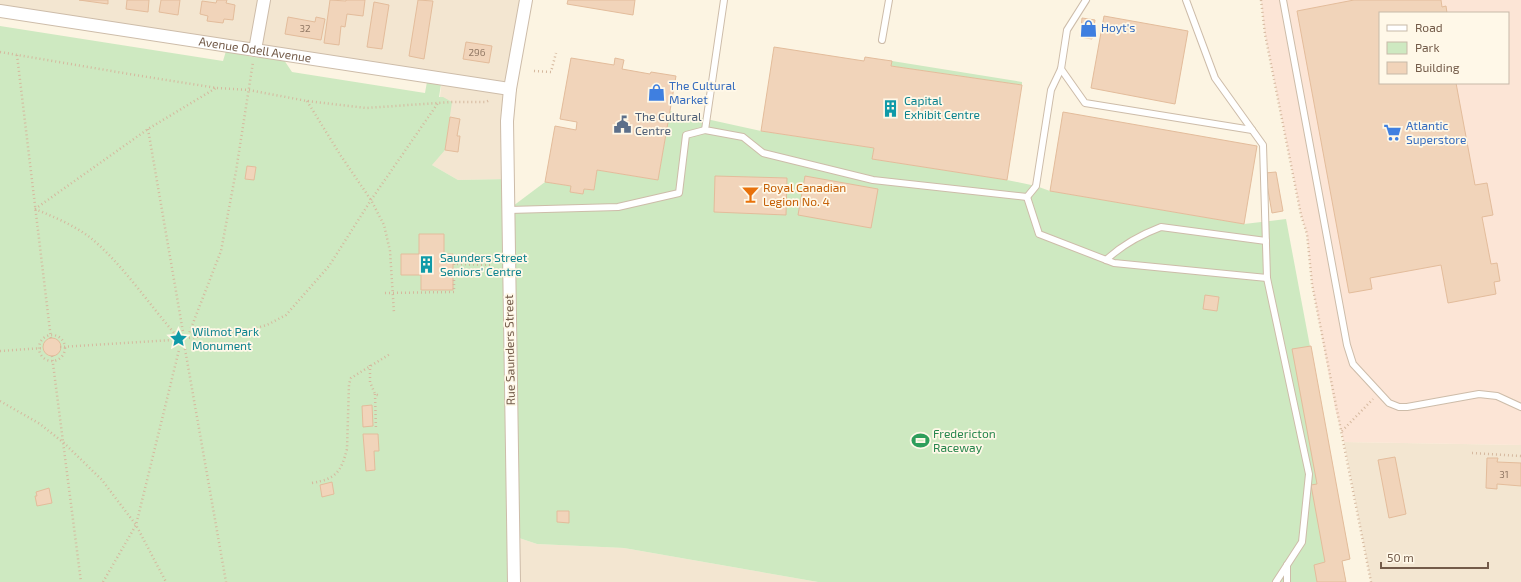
<svg xmlns="http://www.w3.org/2000/svg" width="1521" height="582" viewBox="0 0 1521 582" font-family="'Exo 2',sans-serif">
<style>
.residential{fill:#f3e6d1}
.commercial{fill:#fce5d6;fill-rule:evenodd}
.green{fill:#cee9c1}
.building{fill:#f1d4ba;stroke:#e3bc9b}
.lines{fill:none;stroke-linecap:round;stroke-linejoin:round}
.service-casing{stroke:#cdbca9;stroke-width:8}
.minor-casing{stroke:#cdbca9;stroke-width:14}
.path{stroke:#d5b89e;stroke-width:2.5;stroke-dasharray:1 3;stroke-linecap:butt}
.service{stroke:#fff;stroke-width:6}
.minor{stroke:#fff;stroke-width:12}
.labels{text-anchor:middle;stroke-width:3.5;stroke-linejoin:round;paint-order:stroke}
.number-label{font-size:10px;fill:#927965}
.shop-label{font-size:12px;fill:#366cbe;stroke:#fff8e8;text-anchor:start}
.street-label{font-size:12px;fill:#735b49;stroke:#fff8e8}
.culture-label{font-size:12px;fill:#0d838f;stroke:#fff8e8;text-anchor:start}
.service-label{font-size:12px;fill:#4e5e75;stroke:#fff8e8;text-anchor:start}
.food-label{font-size:12px;fill:#c56008;stroke:#fff8e8;text-anchor:start}
.leisure-label{font-size:12px;fill:#27864d;stroke:#fff8e8;text-anchor:start}
</style>
<rect width="100%" height="100%" fill="#fcf4e2"/>
<g class="residential">
<path d="M0,0H526L510,89L508,179L458,180L432,165L442,79L0,11Z"/>
<path d="M1344,442L1521,445V582H1371Z"/>
<path d="M513,536L537,544L624,548L818,582H514Z"/>
</g>
<path class="commercial" d="M1261,0H1521V445L1344,442L1335,408L1312,284L1307,234L1301,215L1265,34ZM1380,13H1508V83H1380Z"/>
<g class="green">
<path d="M0,26L223,61L226,51L253,57L284,60L292,72L425,93L428,76L442,78L439,97H443L452,102L445,150L432,165L458,180L508,179L509,209L545,182L571,186V192L583,194L584,189L594,190L597,170L658,180L670,111L761,131L874,148L872,159L1007,180L1036,186L1050,191L1244,224L1286,219L1350,559L1342,561L1346,582H818L624,548L537,544L513,536L514,582H0Z"/>
<path d="M892,61L1022,82V85L891,66Z"/>
</g>
<g class="building">
<path d="M79,0H108V4Z"/>
<path d="M127,0H149L148,12L126,9Z"/>
<path d="M161,0H180L178,15L159,12Z"/>
<path d="M217,0H227L226,3L235,5L233,20L224,19L223,23L207,21L208,16L200,14L202,1L216,3Z"/>
<path d="M330,0L346,1V0H365L363,16L347,14L345,27L341,26L339,45L324,43Z"/>
<path d="M418,0L433,1L424,59L409,56Z"/>
<path d="M568,0H635L633,15L567,4Z"/>
<path d="M1354,0H1441L1442,7L1446,6L1447,13H1380V83H1456L1475,185L1487,183L1493,215L1482,217L1491,264L1497,263L1500,281L1494,282L1496,294L1448,303L1441,265L1370,278L1372,289L1349,293L1297,11Z"/>
<path d="M374,2L389,5L382,49L367,47Z"/>
<path d="M1104,16L1188,31L1175,104L1091,88Z"/>
<path d="M288,17L315,22L316,17L325,19L321,40L285,34Z"/>
<path d="M1082,18L1095,20L1092,39L1080,37Z"/>
<path d="M466,42L492,46L489,63L463,59Z"/>
<path d="M774,47L864,61L865,57L878,59L892,61L891,66L1022,85L1007,180L872,159L874,148L761,131Z"/>
<path d="M571,58L614,65L615,58L624,60L622,69L650,74L651,72L676,76L658,180L597,170L594,190L584,189L583,194L570,192L571,186L545,182L555,126L576,130L577,122L560,119Z"/>
<path d="M1063,112L1257,146L1244,224L1050,191Z"/>
<path d="M450,117L460,119L457,136H460L458,152L445,150Z"/>
<path d="M247,166L256,167L254,180L245,179Z"/>
<path d="M1276,172L1283,211L1272,213L1265,173Z"/>
<path d="M715,176L787,178L786,215L714,212Z"/>
<path d="M805,176L878,189L871,228L798,215Z"/>
<path d="M419,234H444V254H453V290H421V275H401V254H419Z"/>
<path d="M1205,295L1219,297L1217,311L1203,309Z"/>
<circle cx="52" cy="347" r="9"/>
<path d="M1311,346L1350,559L1342,561L1346,582H1317L1314,565L1325,562L1311,485L1317,484L1292,349Z"/>
<path d="M372,405L373,426L363,427L362,406Z"/>
<path d="M363,434H378L379,451H374L375,470L366,471Z"/>
<path d="M1395,457L1406,514L1389,518L1378,460Z"/>
<path d="M1487,458H1498L1497,462L1521,463V486L1497,484V489L1486,488Z"/>
<path d="M332,482L334,494L322,497L320,485Z"/>
<path d="M49,488L52,503L37,506L35,496H37L36,492Z"/>
<path d="M557,511H569V523L557,522Z"/>
</g>
<g class="lines">
<defs>
<g id="service">
<path d="M724,0L705,130L743,137L763,153L873,180L1027,197"/>
<path d="M1283,0L1347,345L1353,364L1389,403L1399,407H1407L1479,394L1497,396L1521,407"/>
<path d="M882,40L889,0"/>
<path d="M1061,69L1085,103L1252,130"/>
<path d="M1027,197L1039,234L1114,263L1267,278L1263,145L1215,78L1186,0"/>
<path d="M1027,197L1036,186L1051,90L1061,69L1067,30L1086,0"/>
<path d="M509,210L618,207L679,193L686,135L705,130"/>
<path d="M1106,260C1122,245 1140,235 1161,227L1266,241"/>
<path d="M1267,278L1309,474L1302,542L1276,582"/>
<path d="M1287,582V565"/>
</g>
<g id="minor">
<path id="s1" d="M0,11L510,89"/>
<path d="M255,50L264,0"/>
<path d="M514,582L507,121L510,89L526,0"/>
</g>
</defs>
<use href="#service" class="service-casing"/>
<use href="#minor" class="minor-casing"/>
<g class="path">
<path d="M1261,0L1265,34L1301,215L1307,234L1312,284L1371,582"/>
<path d="M0,52L135,75L217,88L249,90L307,101L366,108L452,102H486L490,100"/>
<path d="M17,55L51,339"/>
<path d="M534,71L551,72L556,53"/>
<path d="M307,101L341,156L371,200L384,225L390,251L394,313"/>
<path d="M148,129L183,332"/>
<path d="M35,209L148,129L216,88"/>
<path d="M35,209C54,217 76,226 92,239C122,264 149,304 175,334"/>
<path d="M385,293L454,292V264L492,265"/>
<circle cx="52" cy="348" r="13"/>
<path d="M188,336L221,251L236,171L253,62"/>
<path d="M189,338L256,328L267,325L286,315L329,266L371,200L438,103"/>
<path d="M60,347L171,340"/>
<path d="M185,349L226,582"/>
<path d="M0,351L43,348"/>
<path d="M52,356L81,582"/>
<path d="M370,365V382L375,394L380,396"/>
<path d="M375,394L376,430"/>
<path d="M0,401L40,424L64,443L102,480L136,525L166,582"/>
<path d="M1342,431L1373,399"/>
<path d="M1472,453L1521,456"/>
<path d="M312,483C336,479 341,472 347,449L349,384L351,378L390,354"/>
<path d="M103,582L136,525L179,350"/>
</g>
<use href="#service" class="service"/>
<use href="#minor" class="minor"/>
</g>
<defs>
<symbol id="shop-bare" viewBox="-9 -9 18 18"><path d="M-5-2.5h2.3a2.7 3.5 0 0 1 5.4 0H5L5.5 6h-11ZM-1.5-2.5h3a1.5 2.3 0 0 0-3 0Z" fill="#3f7fe0" stroke="#fff8e8" stroke-width="2.5" paint-order="stroke"/></symbol>
<symbol id="building-bare" viewBox="-9 -9 18 18"><path d="M-4-6H4V6H1V3H-1V6H-4ZM-2.5-4.3h1.7v1.8h-1.7ZM.8-4.3h1.7v1.8H.8ZM-2.5-1h1.7V.8h-1.7ZM.8-1h1.7V.8H.8Z" fill="#0f9aa8" stroke="#fff8e8" stroke-width="2.5" paint-order="stroke"/></symbol>
<symbol id="civic-bare" viewBox="-9 -9 18 18"><path d="M-.6-6.5H3V-4.5H.6V-3L4-1V1h2V6H-6V1h2V-1L-.6-3ZM-1.2 2.5V6h2.4V2.5Z" fill="#5c6f8a" stroke="#fff8e8" stroke-width="2.5" paint-order="stroke"/></symbol>
<symbol id="supermarket-bare" viewBox="-9 -9 18 18"><path d="M-6-5.5h2.5l.6 2H6L4.5 2H-2.5L-4.4-4H-6ZM-1.5 3.2a1.3 1.3 0 1 0 .1 0ZM3 3.2a1.3 1.3 0 1 0 .1 0Z" fill="#3f7fe0" stroke="#fff8e8" stroke-width="2.5" paint-order="stroke"/></symbol>
<symbol id="bar-bare" viewBox="-9 -9 18 18"><path d="M-6-5H6L.8 .8V4.5H3.5V6h-7V4.5H-.8V.8Z" fill="#e8710a" stroke="#fff8e8" stroke-width="2.5" paint-order="stroke"/></symbol>
<symbol id="sight-bare" viewBox="-9 -9 18 18"><path d="M0-6L1.8-2.2L6-1.7L2.9 1.2L3.7 5.4L0 3.3L-3.7 5.4L-2.9 1.2L-6-1.7L-1.8-2.2Z" fill="#0f9aa8" stroke="#fff8e8" stroke-width="2.5" paint-order="stroke"/></symbol>
<symbol id="stadium-bare" viewBox="-9 -9 18 18"><path d="M0-5a6.5 5 0 1 0 0 10a6.5 5 0 1 0 0-10ZM-3.5-1.8h7v3.6h-7Z" fill="#2e9e5b" stroke="#fff8e8" stroke-width="2.5" paint-order="stroke"/></symbol>
</defs>
<g fill-rule="evenodd">
<use href="#shop-bare" x="1076" y="16" width="25" height="25"/>
<use href="#shop-bare" x="644" y="80" width="25" height="25"/>
<use href="#building-bare" x="878" y="96" width="25" height="25"/>
<use href="#civic-bare" x="610" y="112" width="25" height="25"/>
<use href="#supermarket-bare" x="1380" y="120" width="25" height="25"/>
<use href="#bar-bare" x="738" y="182" width="25" height="25"/>
<use href="#building-bare" x="414" y="252" width="25" height="25"/>
<use href="#sight-bare" x="166" y="326" width="25" height="25"/>
<use href="#stadium-bare" x="908" y="428" width="25" height="25"/>
</g>
<g class="labels">
<g class="number-label">
<text x="305" y="32">32</text>
<text x="477" y="56">296</text>
<text x="1504" y="478">31</text>
</g>
<g class="shop-label">
<text x="1101" y="32">Hoyt's</text>
<text x="669" y="90">The Cultural<tspan x="669" dy="14">Market</tspan></text>
<text x="1406" y="130">Atlantic<tspan x="1406" dy="14">Superstore</tspan></text>
</g>
<g class="street-label">
<text dy="4" stroke="none"><textPath href="#s1" startOffset="258">Avenue Odell Avenue</textPath></text>
<text transform="translate(510 350) rotate(-91)" y="4">Rue Saunders Street</text>
</g>
<g class="culture-label">
<text x="904" y="105">Capital<tspan x="904" dy="14">Exhibit Centre</tspan></text>
<text x="440" y="262">Saunders Street<tspan x="440" dy="14">Seniors' Centre</tspan></text>
<text x="192" y="336">Wilmot Park<tspan x="192" dy="14">Monument</tspan></text>
</g>
<g class="service-label">
<text x="635" y="121">The Cultural<tspan x="635" dy="14">Centre</tspan></text>
</g>
<g class="food-label">
<text x="763" y="192">Royal Canadian<tspan x="763" dy="14">Legion No. 4</tspan></text>
</g>
<g class="leisure-label">
<text x="933" y="438">Fredericton<tspan x="933" dy="14">Raceway</tspan></text>
</g>
</g>
<rect x="1379" y="12" width="130" height="72" fill="#fff8e8" stroke="#c7b9a8"/>
<rect x="1387" y="25" width="20" height="6" fill="#ffffff" stroke="#c7b9a8"/>
<text x="1415" y="32" font-size="12" fill="#735b49">Road</text>
<rect x="1387" y="42" width="20" height="12" fill="#cee9c1" stroke="#c7b9a8"/>
<text x="1415" y="52" font-size="12" fill="#735b49">Park</text>
<rect x="1387" y="62" width="20" height="12" fill="#f1d4ba" stroke="#c7b9a8"/>
<text x="1415" y="72" font-size="12" fill="#735b49">Building</text>
<path d="M1381 562v6h107v-6" fill="none" stroke="#735b49" stroke-width="2"/>
<text x="1387" y="562" font-size="12" fill="#735b49" stroke="#fff8e8" stroke-width="3" paint-order="stroke">50 m</text>
</svg>
